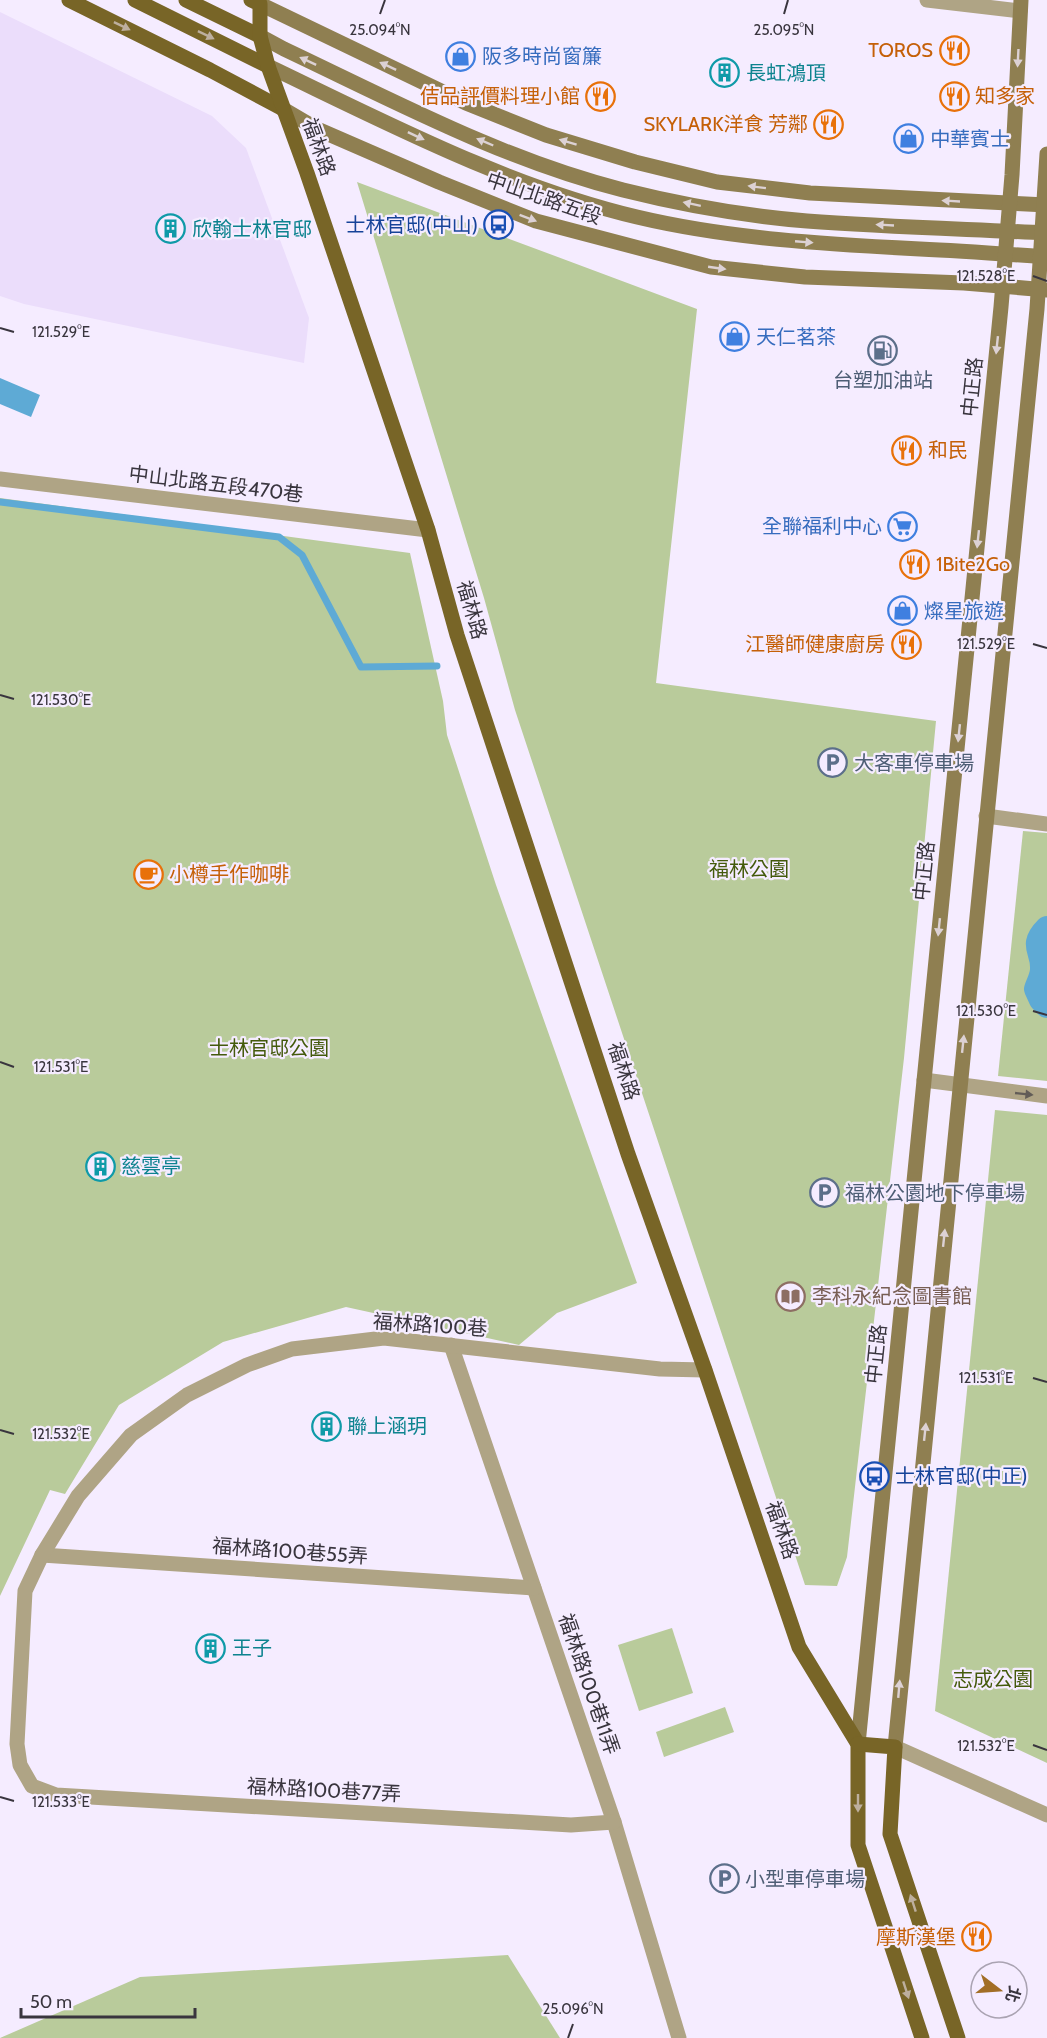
<svg xmlns="http://www.w3.org/2000/svg" width="1047" height="2038" viewBox="0 0 1047 2038" font-family="Cabin,'Noto Sans TC',sans-serif">
<style>
.built{fill:#ebddfb}
.green{fill:#b9cb9b}
.water{fill:#5eaad5}
.lines{fill:none;stroke-linecap:round;stroke-linejoin:round}
.stream{stroke:#5eaad5;stroke-width:7}
.canal{stroke:#5eaad5;stroke-width:24}
.street{stroke:#afa485;stroke-width:15}
.secondary{stroke:#8f7f51;stroke-width:15}
.primary{stroke:#786527;stroke-width:15}
.oneway{fill:#bdaf9e}
.oneway2{fill:#dcd1d4}
.oneway3{fill:#625c57}
.ticks{fill:none;stroke:#39353e;stroke-width:2}
.labels{text-anchor:middle;stroke-width:4.5;stroke-linejoin:round;paint-order:stroke}
.food-label{font-size:20px;fill:#c56008;stroke:#f5ecff;text-anchor:end}
.shop-label{font-size:20px;fill:#366cbe;stroke:#f5ecff;text-anchor:start}
.culture-label{font-size:20px;fill:#0d838f;stroke:#f5ecff;text-anchor:start}
.street-label{font-size:20px;fill:#39353e;stroke:#f5ecff}
.transit-label{font-size:20px;fill:#164399;stroke:#f5ecff;text-anchor:end}
.service-label{font-size:20px;fill:#4e5e75;stroke:#f5ecff;text-anchor:start}
.park-label{font-size:20px;fill:#445a0c;stroke:#f5ecff}
.education-label{font-size:20px;fill:#785e54;stroke:#f5ecff;text-anchor:start}
.ticks-label{font-size:15px;text-anchor:middle;fill:#39353e;stroke:#f5ecff;stroke-width:4.5;stroke-linejoin:round;paint-order:stroke}
</style>
<rect width="100%" height="100%" fill="#f5ecff"/>
<path class="built" d="M0,12L212,116L246,148L309,318L304,363L24,304L0,296Z"/>
<g class="green">
<path d="M357,182L697,309L656,683L936,721L904,1058L847,1557L837,1586L805,1585L515,710L484,598Z"/>
<path d="M0,498L410,553L443,701L447,735L496,885L637,1283L557,1313L519,1345L346,1307L223,1342L119,1405L65,1494L50,1490L0,1596Z"/>
<path d="M1023,831L1047,833V1081L998,1076Z"/>
<path d="M995,1110L1047,1115V1763L935,1711Z"/>
<path d="M672,1628L693,1693L639,1711L618,1645Z"/>
<path d="M725,1707L734,1732L664,1757L656,1732Z"/>
<path d="M508,1955L560,2038H0L140,1977Z"/>
</g>
<path class="water" d="M0,378L40,395L31,417L0,404Z"/>
<g class="lines">
<path class="stream" d="M0,502L279,537L302,555L361,667L437,666"/>
<path class="canal" d="M1047,928C1029,946 1043,950 1042,969C1042,976 1038,983 1036,989L1041,1000L1047,1006"/>
<g class="street">
<path d="M927,0L1020,11"/>
<path d="M0,479L428,530"/>
<path d="M986,816L1047,824"/>
<path d="M924,1080L1047,1096"/>
<path d="M451,1345L614,1822L679,2038"/>
<path d="M42,1555L534,1588"/>
<path d="M895,1747L1047,1815"/>
<path d="M614,1822L571,1825L56,1795L32,1786L20,1765L17,1744L25,1591L42,1555L78,1496L131,1435L187,1395L247,1365L292,1349L384,1338L660,1369L705,1370"/>
</g>
<g class="secondary">
<path d="M260,4L466,103L546,135L635,162L717,182L810,193L1047,205"/>
<path d="M260,36L284,49C394,101 504,160 623,190C683,205 745,216 807,221C886,227 967,229 1047,233"/>
<path d="M268,66C387,123 507,186 637,217C730,239 825,244 920,249C963,251 1005,254 1047,257"/>
<path d="M283,109L317,129L439,182L536,221L711,267L805,277L964,283L1047,290"/>
<path d="M858,1744L1001,307L1012,175L1021,0"/>
<path d="M895,1747L1037,309L1047,154"/>
</g>
<g class="primary">
<path d="M69,0L210,70L283,109"/>
<path d="M135,0L268,66"/>
<path d="M186,0L260,36"/>
<path d="M251,0L260,4V36L268,66L307,173L428,530L457,635L628,1154L705,1370L799,1647L858,1744V1845L922,2038"/>
<path d="M858,1744L895,1747L890,1834L958,2038"/>
</g>
</g>
<defs><path id="oneway-solid" d="M-6-.8H1V-3.2L6.5 0L1 3.2V.8H-6Z" transform="scale(1.5)"/></defs>
<g class="oneway">
<use href="#oneway-solid" transform="translate(122 26) rotate(26)"/>
<use href="#oneway-solid" transform="translate(206 35) rotate(26)"/>
<use href="#oneway-solid" transform="translate(858 1803) rotate(90)"/>
<use href="#oneway-solid" transform="translate(913 1903) rotate(-108)"/>
<use href="#oneway-solid" transform="translate(906 1990) rotate(72)"/>
</g>
<g class="oneway2">
<use href="#oneway-solid" transform="translate(1018 58) rotate(93)"/>
<use href="#oneway-solid" transform="translate(308 61) rotate(-155)"/>
<use href="#oneway-solid" transform="translate(388 66) rotate(-155)"/>
<use href="#oneway-solid" transform="translate(416 136) rotate(25)"/>
<use href="#oneway-solid" transform="translate(485 142) rotate(-157)"/>
<use href="#oneway-solid" transform="translate(568 142) rotate(-163)"/>
<use href="#oneway-solid" transform="translate(757 187) rotate(-173)"/>
<use href="#oneway-solid" transform="translate(951 201) rotate(-177)"/>
<use href="#oneway-solid" transform="translate(692 204) rotate(-168)"/>
<use href="#oneway-solid" transform="translate(528 218) rotate(21)"/>
<use href="#oneway-solid" transform="translate(885 225) rotate(-177)"/>
<use href="#oneway-solid" transform="translate(804 242) rotate(5)"/>
<use href="#oneway-solid" transform="translate(717 268) rotate(8)"/>
<use href="#oneway-solid" transform="translate(997 345) rotate(96)"/>
<use href="#oneway-solid" transform="translate(978 539) rotate(96)"/>
<use href="#oneway-solid" transform="translate(959 733) rotate(96)"/>
<use href="#oneway-solid" transform="translate(939 927) rotate(96)"/>
<use href="#oneway-solid" transform="translate(963 1044) rotate(-84)"/>
<use href="#oneway-solid" transform="translate(944 1238) rotate(-84)"/>
<use href="#oneway-solid" transform="translate(925 1432) rotate(-84)"/>
<use href="#oneway-solid" transform="translate(899 1689) rotate(-85)"/>
</g>
<use class="oneway3" href="#oneway-solid" transform="translate(1024 1094) rotate(6)"/>
<path class="ticks" d="M380,14L385,0M784,14L788,0M1033,276L1047,281M0,328L14,332M1033,644L1047,648M0,695L14,699M1033,1011L1047,1015M0,1062L14,1067M1033,1378L1047,1382M0,1430L14,1434M1033,1745L1047,1750M0,1797L14,1801M568,2038L573,2024"/>
<defs>
<symbol id="restaurant-ring" viewBox="-11 -11 22 22"><circle r="9.5" fill="#f5ecff" stroke="#e8710a" stroke-width="1.5"/><path d="M-5-6h1v4h1v-4h1v4h1v-4h1v5L-1.5 .5V6h-2V.5L-5-1ZM5-6V6H3V1.5H1.5Q1.5-4 5-6Z" fill="#e8710a"/></symbol>
<symbol id="shop-ring" viewBox="-11 -11 22 22"><circle r="9.5" fill="#f5ecff" stroke="#3f7fe0" stroke-width="1.5"/><path d="M-5-2.5h2.3a2.7 3.5 0 0 1 5.4 0H5L5.5 6h-11ZM-1.5-2.5h3a1.5 2.3 0 0 0-3 0Z" fill="#3f7fe0"/></symbol>
<symbol id="building-ring" viewBox="-11 -11 22 22"><circle r="9.5" fill="#f5ecff" stroke="#0f9aa8" stroke-width="1.5"/><path d="M-4-6H4V6H1V3H-1V6H-4ZM-2.5-4.3h1.7v1.8h-1.7ZM.8-4.3h1.7v1.8H.8ZM-2.5-1h1.7V.8h-1.7ZM.8-1h1.7V.8H.8Z" fill="#0f9aa8"/></symbol>
<symbol id="bus-ring" viewBox="-11 -11 22 22"><circle r="9.5" fill="#f5ecff" stroke="#1a4fb4" stroke-width="1.5"/><path d="M-5-6H5V4H4V6H2V4H-2V6H-4V4H-5ZM-3.5-4V0h7V-4ZM-3.5 1.2v1.5H-2V1.2ZM2 1.2v1.5H3.5V1.2Z" fill="#1a4fb4"/></symbol>
<symbol id="fuel-ring" viewBox="-11 -11 22 22"><circle r="9.5" fill="#f5ecff" stroke="#5c6f8a" stroke-width="1.5"/><path d="M-5.5-6h7V0h2V4h1.3V-2.5L3-4.5l.8-.8L6-3V5H2.5V1h-1V6h-7ZM-4.2-4.7v3.2H.2V-4.7Z" fill="#5c6f8a"/></symbol>
<symbol id="supermarket-ring" viewBox="-11 -11 22 22"><circle r="9.5" fill="#f5ecff" stroke="#3f7fe0" stroke-width="1.5"/><path d="M-6-5.5h2.5l.6 2H6L4.5 2H-2.5L-4.4-4H-6ZM-1.5 3.2a1.3 1.3 0 1 0 .1 0ZM3 3.2a1.3 1.3 0 1 0 .1 0Z" fill="#3f7fe0"/></symbol>
<symbol id="parking-ring" viewBox="-11 -11 22 22"><circle r="9.5" fill="#f5ecff" stroke="#5c6f8a" stroke-width="1.5"/><path d="M-3.5-5.5H1a3.5 3.5 0 0 1 0 7H-1V5.5H-3.5ZM-1-3.4V-.6H.8a1.4 1.4 0 0 0 0-2.8Z" fill="#5c6f8a"/></symbol>
<symbol id="cafe-ring" viewBox="-11 -11 22 22"><circle r="9.5" fill="#f5ecff" stroke="#e8710a" stroke-width="1.5"/><path d="M-5.5-4.5H6V0H3Q3 3.5 0 3.5H-2.5Q-5.5 3.5-5.5 0ZM3-3.2v2h1.7v-2ZM-6 4.5H4V6H-6Z" fill="#e8710a"/></symbol>
<symbol id="library-ring" viewBox="-11 -11 22 22"><circle r="9.5" fill="#f5ecff" stroke="#8d6e63" stroke-width="1.5"/><path d="M-6-4Q-3-5.5-.7-3.5V5Q-3 3-6 4ZM6-4Q3-5.5 .7-3.5V5Q3 3 6 4Z" fill="#8d6e63"/></symbol>
</defs>
<g fill-rule="evenodd">
<use href="#restaurant-ring" x="938" y="34" width="33" height="33"/>
<use href="#shop-ring" x="444" y="40" width="33" height="33"/>
<use href="#building-ring" x="708" y="56" width="33" height="33"/>
<use href="#restaurant-ring" x="584" y="80" width="33" height="33"/>
<use href="#restaurant-ring" x="938" y="80" width="33" height="33"/>
<use href="#restaurant-ring" x="812" y="108" width="33" height="33"/>
<use href="#shop-ring" x="892" y="122" width="33" height="33"/>
<use href="#bus-ring" x="482" y="208" width="33" height="33"/>
<use href="#building-ring" x="154" y="212" width="33" height="33"/>
<use href="#shop-ring" x="718" y="320" width="33" height="33"/>
<use href="#fuel-ring" x="866" y="334" width="33" height="33"/>
<use href="#restaurant-ring" x="890" y="434" width="33" height="33"/>
<use href="#supermarket-ring" x="886" y="510" width="33" height="33"/>
<use href="#restaurant-ring" x="898" y="548" width="33" height="33"/>
<use href="#shop-ring" x="886" y="594" width="33" height="33"/>
<use href="#restaurant-ring" x="890" y="628" width="33" height="33"/>
<use href="#parking-ring" x="816" y="746" width="33" height="33"/>
<use href="#cafe-ring" x="132" y="858" width="33" height="33"/>
<use href="#building-ring" x="84" y="1150" width="33" height="33"/>
<use href="#parking-ring" x="808" y="1176" width="33" height="33"/>
<use href="#library-ring" x="774" y="1280" width="33" height="33"/>
<use href="#building-ring" x="310" y="1410" width="33" height="33"/>
<use href="#bus-ring" x="858" y="1460" width="33" height="33"/>
<use href="#building-ring" x="194" y="1632" width="33" height="33"/>
<use href="#parking-ring" x="708" y="1862" width="33" height="33"/>
<use href="#restaurant-ring" x="960" y="1920" width="33" height="33"/>
</g>
<g class="labels">
<g class="food-label">
<text x="933" y="57">TOROS</text>
<text x="580" y="103">佶品評價料理小館</text>
<text x="975" y="103" text-anchor="start">知多家</text>
<text x="808" y="131">SKYLARK洋食 芳鄰</text>
<text x="928" y="457" text-anchor="start">和民</text>
<text x="936" y="571" text-anchor="start">1Bite2Go</text>
<text x="885" y="651">江醫師健康廚房</text>
<text x="169" y="881" text-anchor="start">小樽手作咖啡</text>
<text x="956" y="1944">摩斯漢堡</text>
</g>
<g class="shop-label">
<text x="482" y="63">阪多時尚窗簾</text>
<text x="930" y="146">中華賓士</text>
<text x="756" y="344">天仁茗茶</text>
<text x="882" y="533" text-anchor="end">全聯福利中心</text>
<text x="924" y="618">燦星旅遊</text>
</g>
<g class="culture-label">
<text x="746" y="80">長虹鴻頂</text>
<text x="192" y="236">欣翰士林官邸</text>
<text x="121" y="1173">慈雲亭</text>
<text x="347" y="1433">聯上涵玥</text>
<text x="232" y="1655">王子</text>
</g>
<g class="street-label">
<text transform="translate(319 147) rotate(70)" y="7">福林路</text>
<text transform="translate(544 198) rotate(19)" y="7">中山北路五段</text>
<text transform="translate(972 387) rotate(-84)" y="7">中正路</text>
<text transform="translate(216 484) rotate(7)" y="7">中山北路五段470巷</text>
<text transform="translate(472 610) rotate(74)" y="7">福林路</text>
<text transform="translate(924 871) rotate(-84)" y="7">中正路</text>
<text transform="translate(624 1071) rotate(72)" y="7">福林路</text>
<text transform="translate(430 1325) rotate(4)" y="7">福林路100巷</text>
<text transform="translate(876 1354) rotate(-84)" y="7">中正路</text>
<text transform="translate(782 1530) rotate(71)" y="7">福林路</text>
<text transform="translate(290 1551) rotate(4)" y="7">福林路100巷55弄</text>
<text transform="translate(589 1684) rotate(71)" y="7">福林路100巷11弄</text>
<text transform="translate(324 1790) rotate(3)" y="7">福林路100巷77弄</text>
</g>
<g class="transit-label">
<text x="478" y="232">士林官邸(中山)</text>
<text x="895" y="1483" text-anchor="start">士林官邸(中正)</text>
</g>
<g class="service-label">
<text x="883" y="387" text-anchor="middle">台塑加油站</text>
<text x="854" y="770">大客車停車場</text>
<text x="845" y="1200">福林公園地下停車場</text>
<text x="745" y="1886">小型車停車場</text>
</g>
<g class="park-label">
<text x="749" y="876">福林公園</text>
<text x="269" y="1055">士林官邸公園</text>
<text x="993" y="1686">志成公園</text>
</g>
<g class="education-label">
<text x="812" y="1303">李科永紀念圖書館</text>
</g>
</g>
<g class="ticks-label">
<text x="380" y="35">25.094°N</text>
<text x="784" y="35">25.095°N</text>
<text x="986" y="281">121.528°E</text>
<text x="61" y="337">121.529°E</text>
<text x="986" y="649">121.529°E</text>
<text x="61" y="705">121.530°E</text>
<text x="986" y="1016">121.530°E</text>
<text x="61" y="1072">121.531°E</text>
<text x="986" y="1383">121.531°E</text>
<text x="61" y="1439">121.532°E</text>
<text x="986" y="1751">121.532°E</text>
<text x="61" y="1807">121.533°E</text>
<text x="573" y="2014">25.096°N</text>
</g>
<g transform="translate(999 1990) rotate(107)"><circle r="28" fill="#f5ecff" stroke="#aaa3b2" stroke-width="1.5"/>
<path d="M0-4.5L10 22L0 15L-10 22Z" fill="#a26e26"/>
<text y="-9" font-size="16" font-weight="bold" text-anchor="middle" fill="#39353e">北</text>
</g>
<path d="M21 2008v9h174v-9" fill="none" stroke="#39353e" stroke-width="3"/>
<text x="30" y="2008" font-size="18" fill="#39353e" stroke="#f5ecff" stroke-width="4.5" paint-order="stroke">50 m</text>
</svg>
